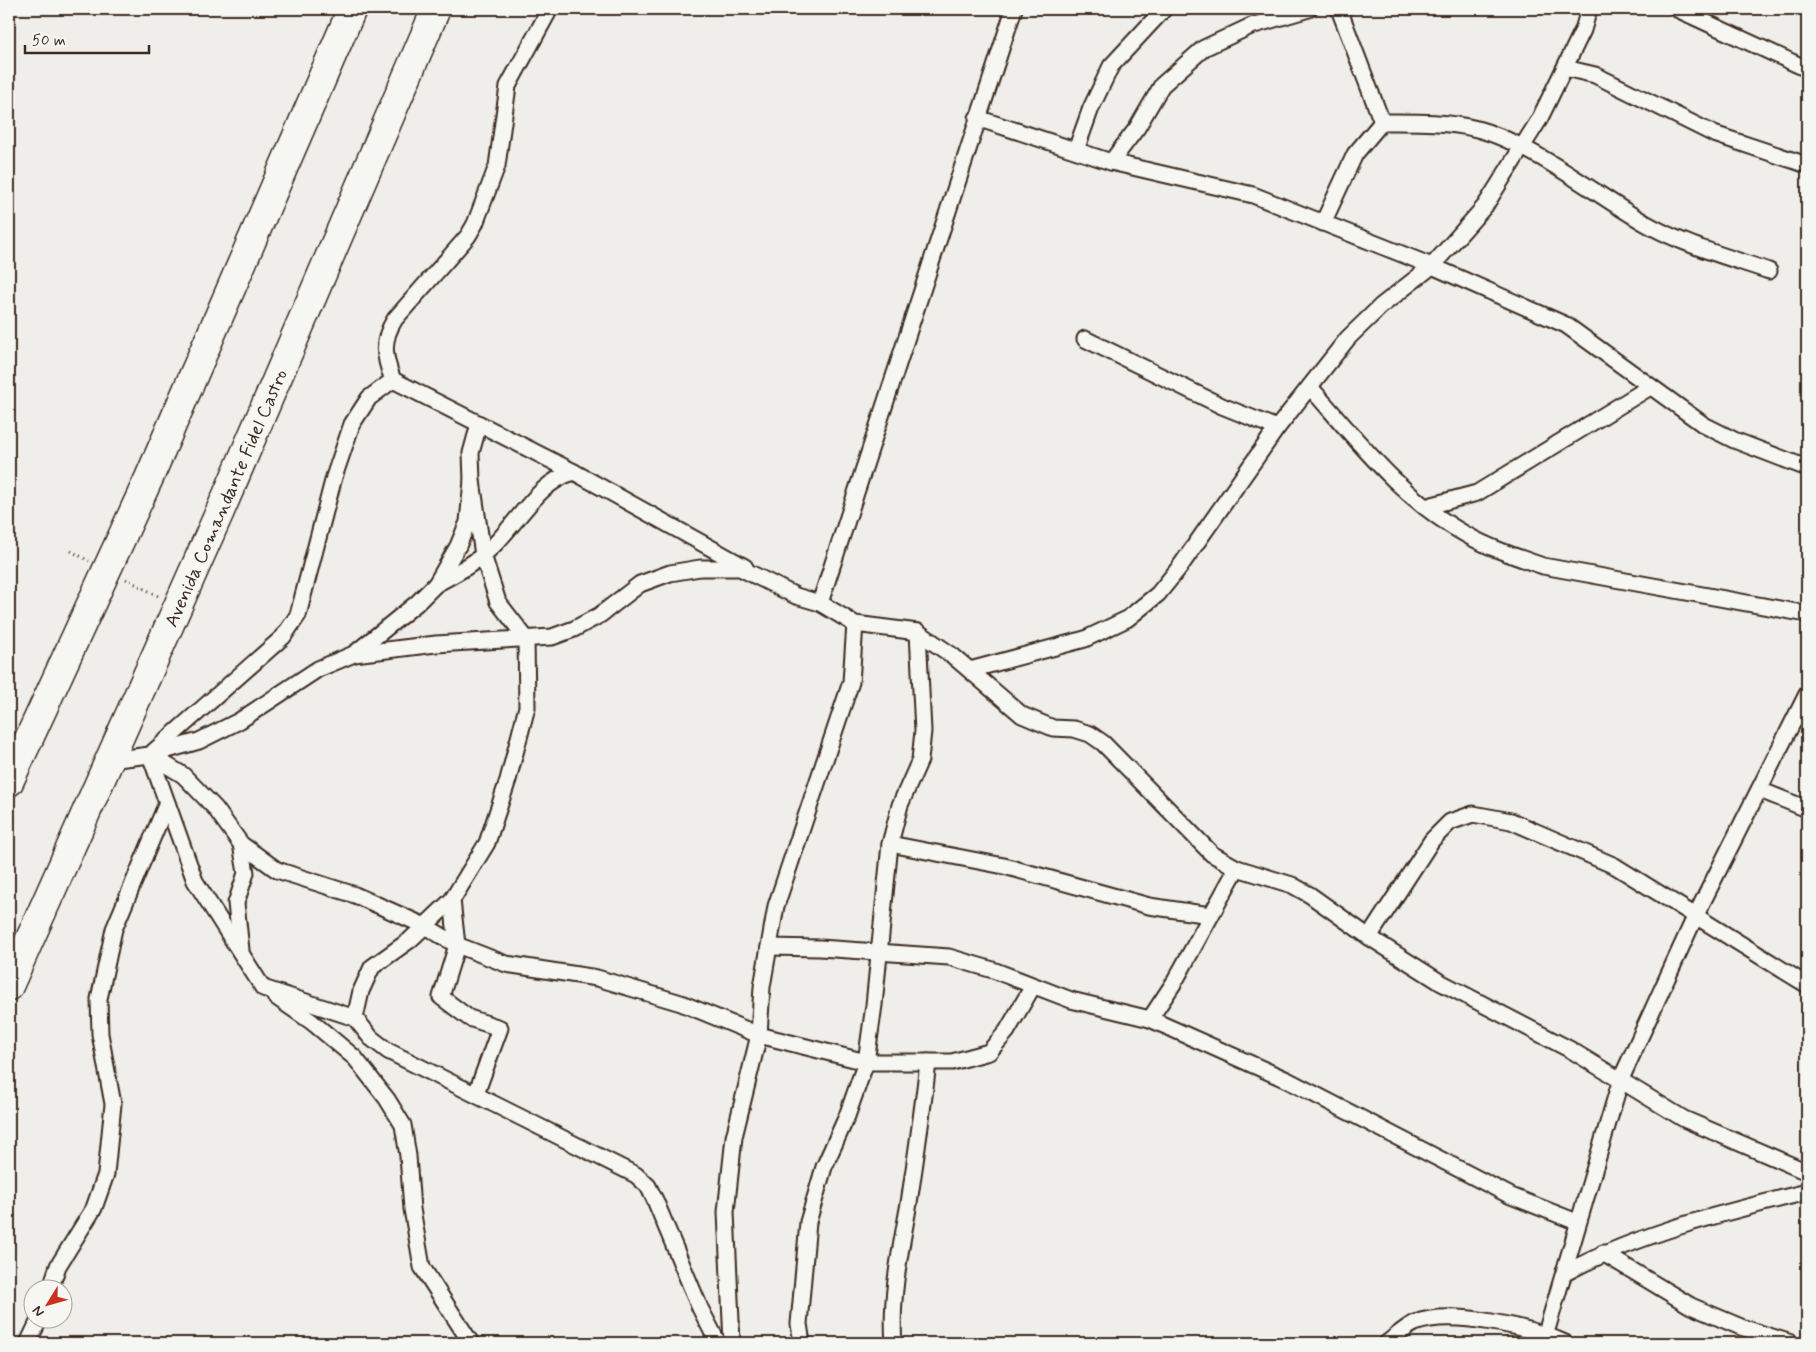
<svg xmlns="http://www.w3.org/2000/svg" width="1816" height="1352" viewBox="0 0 1816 1352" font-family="Mynerve,sans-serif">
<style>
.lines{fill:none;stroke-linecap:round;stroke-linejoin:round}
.street-casing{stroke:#3b2a1e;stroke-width:19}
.highway-casing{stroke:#3b2a1e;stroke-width:31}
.path{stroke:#3b2a1e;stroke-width:3;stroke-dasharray:1 4;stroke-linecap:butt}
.street{stroke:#f6f6f2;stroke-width:15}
.highway{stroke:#f6f6f2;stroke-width:28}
.labels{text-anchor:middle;stroke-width:5;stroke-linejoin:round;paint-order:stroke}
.street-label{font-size:19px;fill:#3b2a1e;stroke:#f6f6f2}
</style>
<rect width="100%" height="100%" fill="#efeeea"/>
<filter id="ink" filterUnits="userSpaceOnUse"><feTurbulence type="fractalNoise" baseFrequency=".02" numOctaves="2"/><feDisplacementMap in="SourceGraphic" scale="10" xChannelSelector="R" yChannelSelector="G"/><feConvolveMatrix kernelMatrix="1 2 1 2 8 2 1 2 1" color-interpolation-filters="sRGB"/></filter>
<g filter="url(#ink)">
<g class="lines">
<defs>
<g id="street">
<path d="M550,9L508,86L497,166L475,224L468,236L395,319C381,341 384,357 393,380L574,472"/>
<path d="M1339,9L1382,122"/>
<path d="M1677,9L1807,69"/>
<path d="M1565,68L1595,75L1714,134L1807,165"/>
<path d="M977,118L1111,162L1253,195L1432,266L1566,325L1704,425L1734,440L1807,468"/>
<path d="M1076,150L1091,108L1111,66L1164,9"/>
<path d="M1111,162L1137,128L1162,85L1204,48L1251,26L1309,9"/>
<path d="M1323,223L1355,154L1382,122C1412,122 1447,121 1477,129C1531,143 1595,194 1645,223C1683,245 1728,257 1769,271"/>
<path d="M1085,339L1222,406L1277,428"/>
<path d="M1310,387C1357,440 1402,499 1465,534C1489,548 1517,557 1543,566L1807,614"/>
<path d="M1425,507L1477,493L1650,387"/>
<path d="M436,584C457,573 477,562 493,546C520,520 538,482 574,472L745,567"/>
<path d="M820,603L1014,9"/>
<path d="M354,654L417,603L436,584L458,546L468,522L472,481L471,453L479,424"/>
<path d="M970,670L1085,639L1127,619L1158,594L1179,568L1277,428L1348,338L1381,306L1432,266L1485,206L1539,120L1583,30L1589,9"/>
<path d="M153,752L283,637L298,615L334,477L352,424L369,398L393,380"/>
<path d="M150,755L183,775L215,808L241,844L277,870L355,895L425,926L457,945L506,964L597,978L681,1003L759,1035L866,1062H952L989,1052L1007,1031L1033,986"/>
<path d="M150,755L195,881L263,988L355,1018L371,1038L388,1051L636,1175L648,1186L655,1200L700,1308L718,1343"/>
<path d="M109,760L150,755L199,741L239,721L318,669L354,654L436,644L552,637L574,629L600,615L640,584L670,573L700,568H740L796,596L820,603L855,624L918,632L953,656L1022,715L1053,728L1074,729L1090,734L1103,743L1212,854L1237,868L1292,885L1310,895L1369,937L1440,982L1571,1050L1684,1119L1807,1172"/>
<path d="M1760,790L1807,809"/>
<path d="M241,844L246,873L236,903L241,950"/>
<path d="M890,844L1004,866L1149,906L1210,915"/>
<path d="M452,900L457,945L441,997L469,1018L500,1028L476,1094"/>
<path d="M1369,937L1432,840L1450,822L1473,814L1511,821L1615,866L1807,985"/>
<path d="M769,947L820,948L949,957L993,970L1071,1000L1150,1019L1287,1080L1511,1196L1577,1222"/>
<path d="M276,997L312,1022L355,1058L387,1099L403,1125L408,1156L412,1209L422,1267L471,1343"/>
<path d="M355,1018L361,991L372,967L410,940L452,900L487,843L508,780L527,707L526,638L498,602L483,555L472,481"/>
<path d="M1150,1019L1175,981L1237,868"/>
<path d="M1603,1253L1691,1306L1741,1327L1791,1343"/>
<path d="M1565,1273C1640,1233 1725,1212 1807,1192"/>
<path d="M50,1290L58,1266L94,1208L106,1174L113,1104L100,1034L99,999L114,929L167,803"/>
<path d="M28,1343L39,1320"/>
<path d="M732,1343L726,1212L734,1137L759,1035L762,987L776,906L851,682L855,624"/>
<path d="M802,1343L799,1324L808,1222L824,1167L847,1116L866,1062L874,1005L890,844L900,805L920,760L923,731L918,632"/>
<path d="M894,1343C890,1297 901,1248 909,1203C916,1156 923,1109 928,1062"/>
<path d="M1387,1343C1395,1337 1406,1327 1415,1323C1451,1309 1530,1327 1565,1343"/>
<path d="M1543,1343L1621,1079L1695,917L1807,694"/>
</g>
<g id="highway">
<path d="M9,782L149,478L352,9"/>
<path id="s1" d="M9,986L221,509L436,9"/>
</g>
</defs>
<use href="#street" class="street-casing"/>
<use href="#highway" class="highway-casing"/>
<g class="path">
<path d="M71,551L89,561"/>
<path d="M126,579L160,597"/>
</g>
<use href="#street" class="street"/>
<use href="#highway" class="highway"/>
</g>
</g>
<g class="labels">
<g class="street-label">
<text dy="7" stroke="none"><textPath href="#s1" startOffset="534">Avenida Comandante Fidel Castro</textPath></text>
</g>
</g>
<rect width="1816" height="1352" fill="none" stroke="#f6f6f2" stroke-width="30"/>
<rect x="15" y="15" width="1786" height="1322" fill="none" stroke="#3b2a1e" stroke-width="2" filter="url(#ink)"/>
<g transform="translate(48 1304) rotate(233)"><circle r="24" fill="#f6f6f2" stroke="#aba49d"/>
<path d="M0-4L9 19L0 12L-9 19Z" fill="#c8321e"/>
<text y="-8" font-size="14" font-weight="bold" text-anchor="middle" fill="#3b2a1e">N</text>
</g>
<path d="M25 45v8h124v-8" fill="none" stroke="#3b2a1e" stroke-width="2.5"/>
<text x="32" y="45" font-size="15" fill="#3b2a1e" stroke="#f6f6f2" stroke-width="4" paint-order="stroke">50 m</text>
</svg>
